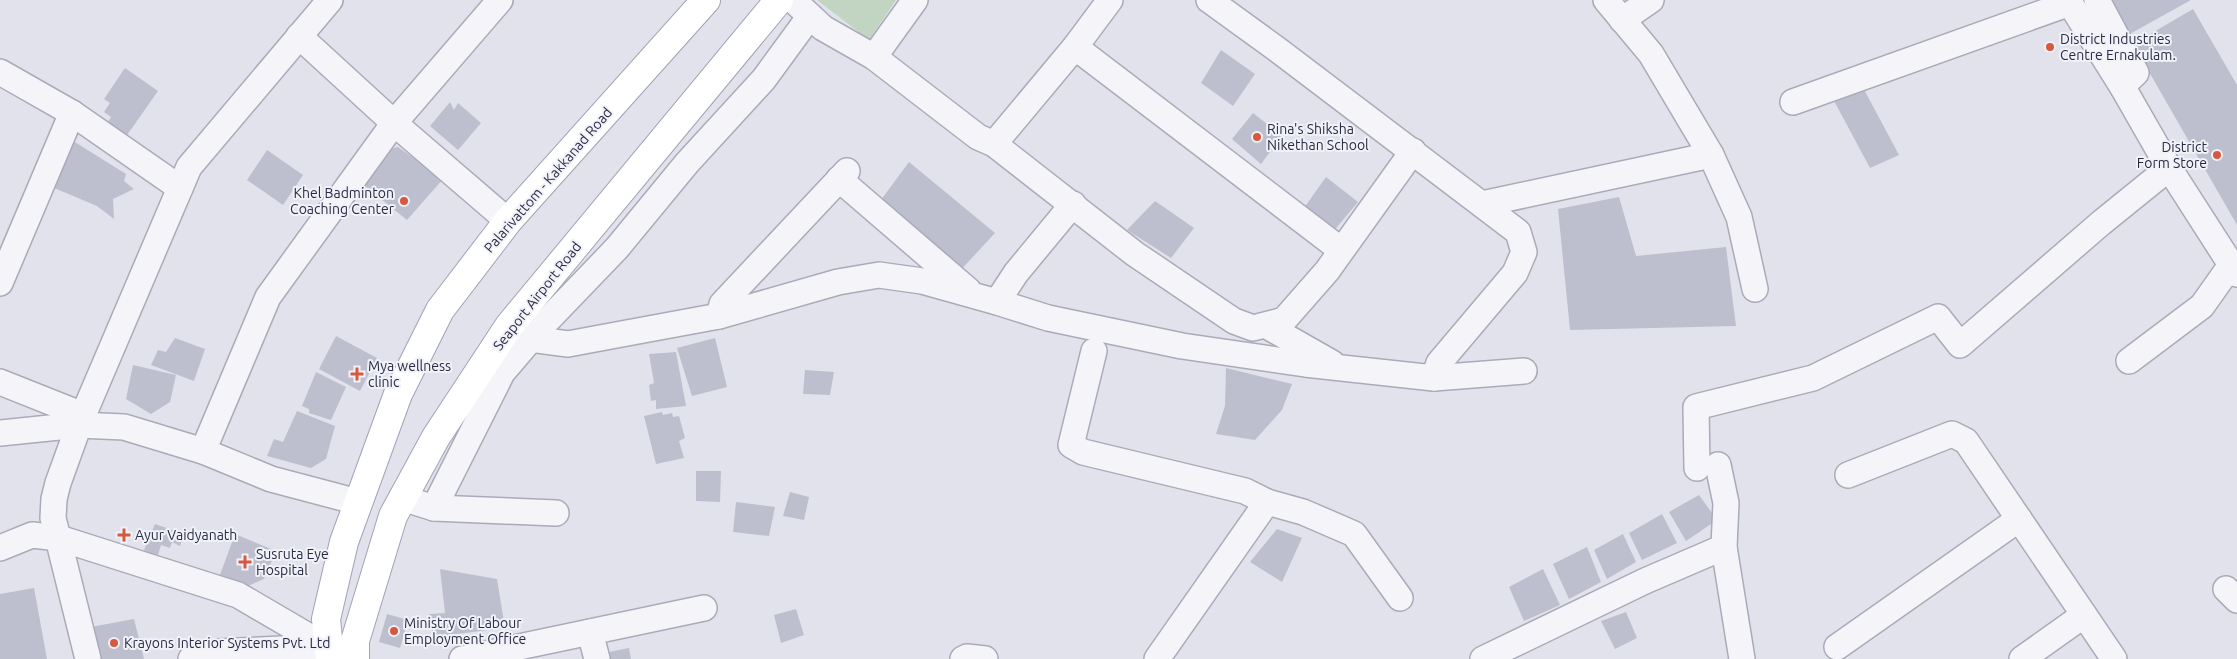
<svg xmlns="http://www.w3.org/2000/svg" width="2237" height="659" viewBox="0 0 2237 659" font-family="Ubuntu,sans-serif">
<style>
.green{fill:#c2d5c3}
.building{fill:#bebfce}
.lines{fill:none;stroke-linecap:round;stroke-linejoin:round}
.minor-casing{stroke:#aaabb9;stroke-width:28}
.major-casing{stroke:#a0a2b7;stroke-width:30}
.minor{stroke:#f5f5f9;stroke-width:25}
.major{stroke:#fff;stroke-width:28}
.poi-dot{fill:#d55941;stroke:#f1f2f8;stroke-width:2}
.labels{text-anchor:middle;stroke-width:4;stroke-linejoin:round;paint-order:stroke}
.poi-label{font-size:14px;fill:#292a44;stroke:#f1f2f8;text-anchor:start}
.street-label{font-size:14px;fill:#292a44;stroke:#f1f2f8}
</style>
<rect width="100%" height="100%" fill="#e1e2eb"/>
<path class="green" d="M817,0H896L869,40Z"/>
<g class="building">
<path d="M2108,0H2191L2128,35Z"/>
<path d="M2193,9L2237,85V225L2133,44Z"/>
<path d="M1221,50L1255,74L1233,106L1201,83Z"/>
<path d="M125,68L158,91L125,138L106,125L111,117L104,112L110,103L104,99Z"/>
<path d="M1860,82L1899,155L1870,168L1833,99Z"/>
<path d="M450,102L454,110L458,103L481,123L458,150L430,126Z"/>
<path d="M1253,113L1282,136L1261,164L1232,139Z"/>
<path d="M70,139L126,174L124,181L134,189L113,199L114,219L97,206L47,185Z"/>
<path d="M398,147L443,179L407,220L360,182L384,150Z"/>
<path d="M267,150L303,175L283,205L247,180Z"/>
<path d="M909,162L995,233L957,274L875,208Z"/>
<path d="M1326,177L1358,202L1332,233L1304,208Z"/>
<path d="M1619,197L1636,256L1726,247L1736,326L1570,330L1558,209Z"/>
<path d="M1155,201L1194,228L1171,258L1127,230Z"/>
<path d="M336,336L377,358L360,391L319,369Z"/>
<path d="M175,338L205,349L194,381L151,365L158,350L166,352Z"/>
<path d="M715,338L727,387L692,396L677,348Z"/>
<path d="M676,352L686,406L656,409V400L651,401L649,385L654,383L649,354Z"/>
<path d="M133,365L176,375L170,402L151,414L126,399Z"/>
<path d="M1226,368L1292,384L1282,410L1255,440L1216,434L1225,406Z"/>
<path d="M805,370L834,372L830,395L803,394Z"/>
<path d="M316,372L346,387L331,420L309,413V409L302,406Z"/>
<path d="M297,411L335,426L326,459L311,468L267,456L274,439L283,442Z"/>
<path d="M662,412L663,415L672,413L673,417L679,416L685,438L679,441L684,458L656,464L644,416Z"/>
<path d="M696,471H721L720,502L696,501Z"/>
<path d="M790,492L809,497L804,520L783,516Z"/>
<path d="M1699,495L1717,520L1686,541L1669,512Z"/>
<path d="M736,502L775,507L769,536L733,532Z"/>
<path d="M1662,514L1677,543L1642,560L1629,533Z"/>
<path d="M155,524L184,534L180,546L172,542L170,548L161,545L157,558L144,550Z"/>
<path d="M1277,529L1302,538L1282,582L1250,562Z"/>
<path d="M235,534L276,551L264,579L241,589L218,580Z"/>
<path d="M1623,534L1636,562L1607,579L1594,550Z"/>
<path d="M1587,547L1601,582L1569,599L1553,564Z"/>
<path d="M440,569L497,579L505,628L433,637L429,614L445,613Z"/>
<path d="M1543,569L1560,605L1524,621L1509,587Z"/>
<path d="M34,588L47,659H0V594Z"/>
<path d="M796,609L804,635L781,643L774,615Z"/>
<path d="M1626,612L1637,638L1615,649L1601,621Z"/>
<path d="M387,614L408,620L400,648L379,642Z"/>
<path d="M134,619L144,659H91L85,628Z"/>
<path d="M629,648L631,659H606L604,653Z"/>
</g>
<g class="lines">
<defs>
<g id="minor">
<path d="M793,0L823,28L874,57L978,137L994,144L1135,254L1234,321L1253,328L1284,320L1327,271L1413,151"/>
<path d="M1209,0L1278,50L1518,232L1524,252L1515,273L1439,363L1434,378"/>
<path d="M1606,0L1651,54L1711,155L1739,217L1755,289"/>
<path d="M2068,0L2122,86L2169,168L2237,274"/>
<path d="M2097,0L2136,73L2122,86"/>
<path d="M1622,20L1651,0"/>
<path d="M299,36L394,123L508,221"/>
<path d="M1075,47L1341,250"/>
<path d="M874,57L915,0"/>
<path d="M0,72L72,113L180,188"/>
<path d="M1793,102L2070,3"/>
<path d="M994,144L1075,47L1110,0"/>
<path d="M839,179L968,290"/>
<path d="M1482,204L1711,155"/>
<path d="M0,283L72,113"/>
<path d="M997,302L1048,318L1182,346L1305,364L1434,378L1524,371"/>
<path d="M719,316L722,304L847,171"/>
<path d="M1267,326L1332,363"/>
<path d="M530,339L568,344L627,333L719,316L838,282L879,275L922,281L997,302L1016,273L1073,204"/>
<path d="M1094,351L1071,445L1083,452L1245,491L1267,502"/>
<path d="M2129,361L2202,306L2231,265"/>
<path d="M0,382L83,415"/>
<path d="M0,433L79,425L124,427L203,451L271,479L358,502"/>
<path d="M203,451L268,297L394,123L500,0"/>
<path d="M1718,465L1726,503L1724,547L1742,659"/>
<path d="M1697,468L1696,407L1813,378L1938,317L1960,345L2101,223L2169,168"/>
<path d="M1848,475L1952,434L1966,441L2114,659"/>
<path d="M402,498L434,508L502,373L542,326L617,248L687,163L764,79L810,16"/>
<path d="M434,508L556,513"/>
<path d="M0,548L32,535L59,538L238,595L327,647"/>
<path d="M2226,589L2237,600"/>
<path d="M590,632L597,659"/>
<path d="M1837,647L2019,519"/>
<path d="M88,659L53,518L54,499L58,483L79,425L189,167L330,0"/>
<path d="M191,659L218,652L327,647"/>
<path d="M462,659L704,608"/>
<path d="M963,659L967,657L985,659"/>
<path d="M1157,659L1267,502L1303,512L1354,534L1400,598"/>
<path d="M1483,659L1645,581L1724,547"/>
<path d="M2022,659L2084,615"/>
</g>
<g id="major">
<path d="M330,659L326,619L344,542L398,394L440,310L508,221L706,0"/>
<path d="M355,659V641L393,516L436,437L509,326L779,0"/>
</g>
</defs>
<use href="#minor" class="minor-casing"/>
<use href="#major" class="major-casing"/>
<use href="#minor" class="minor"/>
<use href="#major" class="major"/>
</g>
<g class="poi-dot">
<circle cx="2050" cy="47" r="5"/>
<circle cx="1257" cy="137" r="5"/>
<circle cx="2217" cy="155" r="5"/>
<circle cx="404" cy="201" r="5"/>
<path d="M354.5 366.5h5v5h5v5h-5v5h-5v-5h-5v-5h5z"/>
<path d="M121.5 527.5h5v5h5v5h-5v5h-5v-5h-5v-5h5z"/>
<path d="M242.5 554.5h5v5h5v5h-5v5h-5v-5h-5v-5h5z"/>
<circle cx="394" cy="631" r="5"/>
<circle cx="114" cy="643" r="5"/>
</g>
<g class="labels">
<g class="poi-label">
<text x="2060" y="44">District Industries<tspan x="2060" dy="16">Centre Ernakulam.</tspan></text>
<text x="1267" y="134">Rina's Shiksha<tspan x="1267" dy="16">Nikethan School</tspan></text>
<text x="2207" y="152" text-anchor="end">District<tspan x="2207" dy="16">Form Store</tspan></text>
<text x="394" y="198" text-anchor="end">Khel Badminton<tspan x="394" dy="16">Coaching Center</tspan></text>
<text x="368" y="371">Mya wellness<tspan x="368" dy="16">clinic</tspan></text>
<text x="135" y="540">Ayur Vaidyanath</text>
<text x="256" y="559">Susruta Eye<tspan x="256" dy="16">Hospital</tspan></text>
<text x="404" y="628">Ministry Of Labour<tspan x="404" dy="16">Employment Office</tspan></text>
<text x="124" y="648">Krayons Interior Systems Pvt. Ltd</text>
</g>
<g class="street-label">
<text transform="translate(548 180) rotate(-49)" y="5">Palarivattom - Kakkanad Road</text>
<text transform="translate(537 296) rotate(-52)" y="5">Seaport Airport Road</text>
</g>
</g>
</svg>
